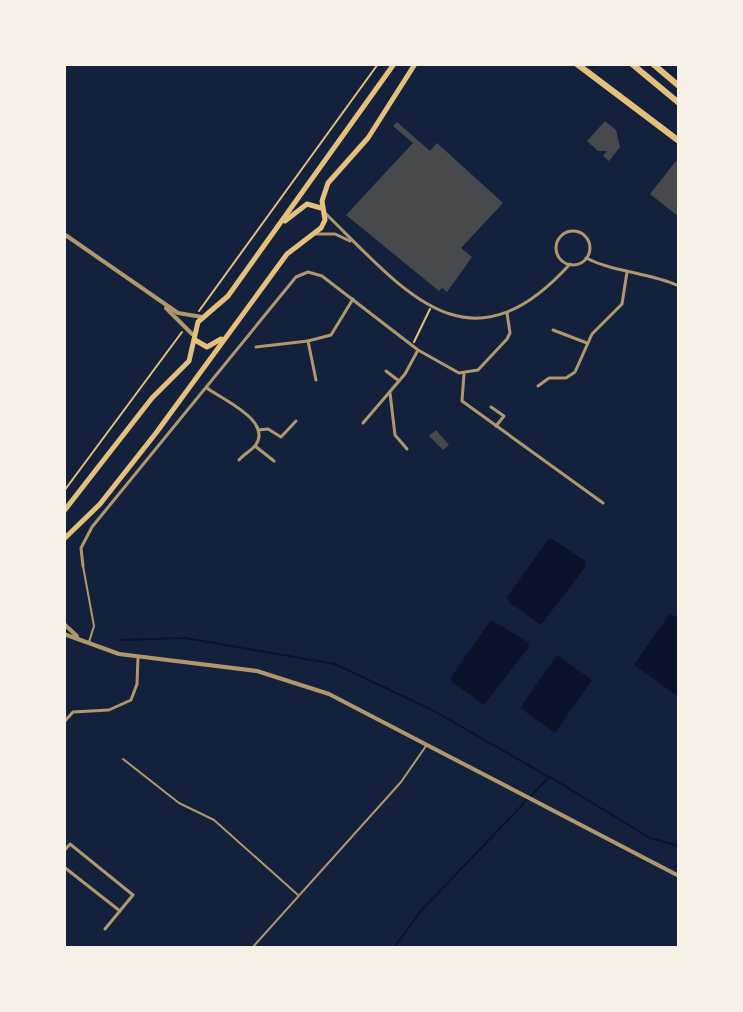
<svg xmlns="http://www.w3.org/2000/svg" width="743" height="1012" viewBox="0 0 743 1012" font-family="'Exo 2',sans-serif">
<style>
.water{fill:#0b132b}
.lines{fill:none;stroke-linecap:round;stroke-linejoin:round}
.stream{stroke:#0b132b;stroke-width:2}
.building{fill:#48494c}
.path{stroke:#e5c07b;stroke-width:2}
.service{stroke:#b1986c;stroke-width:2}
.minor{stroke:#b1986c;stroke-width:3}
.tertiary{stroke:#b1986c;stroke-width:4}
.primary{stroke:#e5c07b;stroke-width:5}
.trunk{stroke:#e5c07b;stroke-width:6}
</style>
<rect width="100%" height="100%" fill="#14213d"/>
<g class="water">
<path d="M552,539L585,561L586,566L541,625L509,602L507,597L548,540Z"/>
<path d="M670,613L679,619V697L634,665Z"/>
<path d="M491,620L528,642L529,647L484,705L452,682L451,677Z"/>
<path d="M557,655L592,680L555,733L520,708Z"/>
</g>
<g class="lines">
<g class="stream">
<path d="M120,640L185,638L335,664L434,711L549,777L419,913L394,948"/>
<path d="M550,777L650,838L679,846"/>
</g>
</g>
<g class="building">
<path d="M605,121L616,130L620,147L609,161L603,156L607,151H598L587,141Z"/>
<path d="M397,122L430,151L437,143L503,203L461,248L472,257L447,292L442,288L439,291L346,215L413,143L393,126Z"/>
<path d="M676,161L679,163V217L650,194Z"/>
<path d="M436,430L449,445L443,450L429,436Z"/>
</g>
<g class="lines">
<g class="path">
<path d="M199,311L378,64"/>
<path d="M414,342L430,309"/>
<path d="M64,491L182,332"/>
</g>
<g class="service">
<path d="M83,566L94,626L89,642"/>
<path d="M123,759L179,803L214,820L298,895"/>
<path d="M252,948L401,782L426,746"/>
</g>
<g class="minor">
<path d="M325,213C404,290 468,377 570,264"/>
<circle cx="573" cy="248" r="17"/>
<path d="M315,234H335L350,241"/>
<path d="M586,258C616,273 649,272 679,286"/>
<path d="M553,330L587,343"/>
<path d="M256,347L308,341"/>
<path d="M386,371L399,381"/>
<path d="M464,374L462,401L603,503"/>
<path d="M316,380L308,341L331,335L353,299"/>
<path d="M538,386L549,378H566L575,372L592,334L622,304L627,272"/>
<path d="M207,388C221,399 276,422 254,447C249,452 243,455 239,460"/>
<path d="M390,393L395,435L407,449"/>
<path d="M491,407L504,416L496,426"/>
<path d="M363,423L405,374L418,350"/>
<path d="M258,430L268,429L281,437L296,421"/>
<path d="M255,446L274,461"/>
<path d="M83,566L81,548L92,527L296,277L308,272L322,276L418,350L459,373L478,370L507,339L510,333L507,313"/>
<path d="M64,722L73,712L109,710L131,700L137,684L138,657"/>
<path d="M64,851L70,844L133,895L105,929"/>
<path d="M64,867L120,911"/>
</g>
<g class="tertiary">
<path d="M64,234L178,313L202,317"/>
<path d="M166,308L192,334"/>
<path d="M64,624L77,636"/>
<path d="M64,634L119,654L257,671L329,694L679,876"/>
</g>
<g class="primary">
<path d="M285,221L307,204L321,208"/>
<path d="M195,340L207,347L221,339"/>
<path d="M64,511L152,398L189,361L198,322L228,296L394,64"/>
<path d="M64,539L100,504L156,433L287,254L321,228L325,220L322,201L328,183L368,138L415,64"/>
</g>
<g class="trunk">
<path d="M577,64L679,141"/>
<path d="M632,64L679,103"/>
<path d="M653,64L679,86"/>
</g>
</g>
<rect width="743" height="1012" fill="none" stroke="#f6f1e7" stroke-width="132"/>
</svg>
